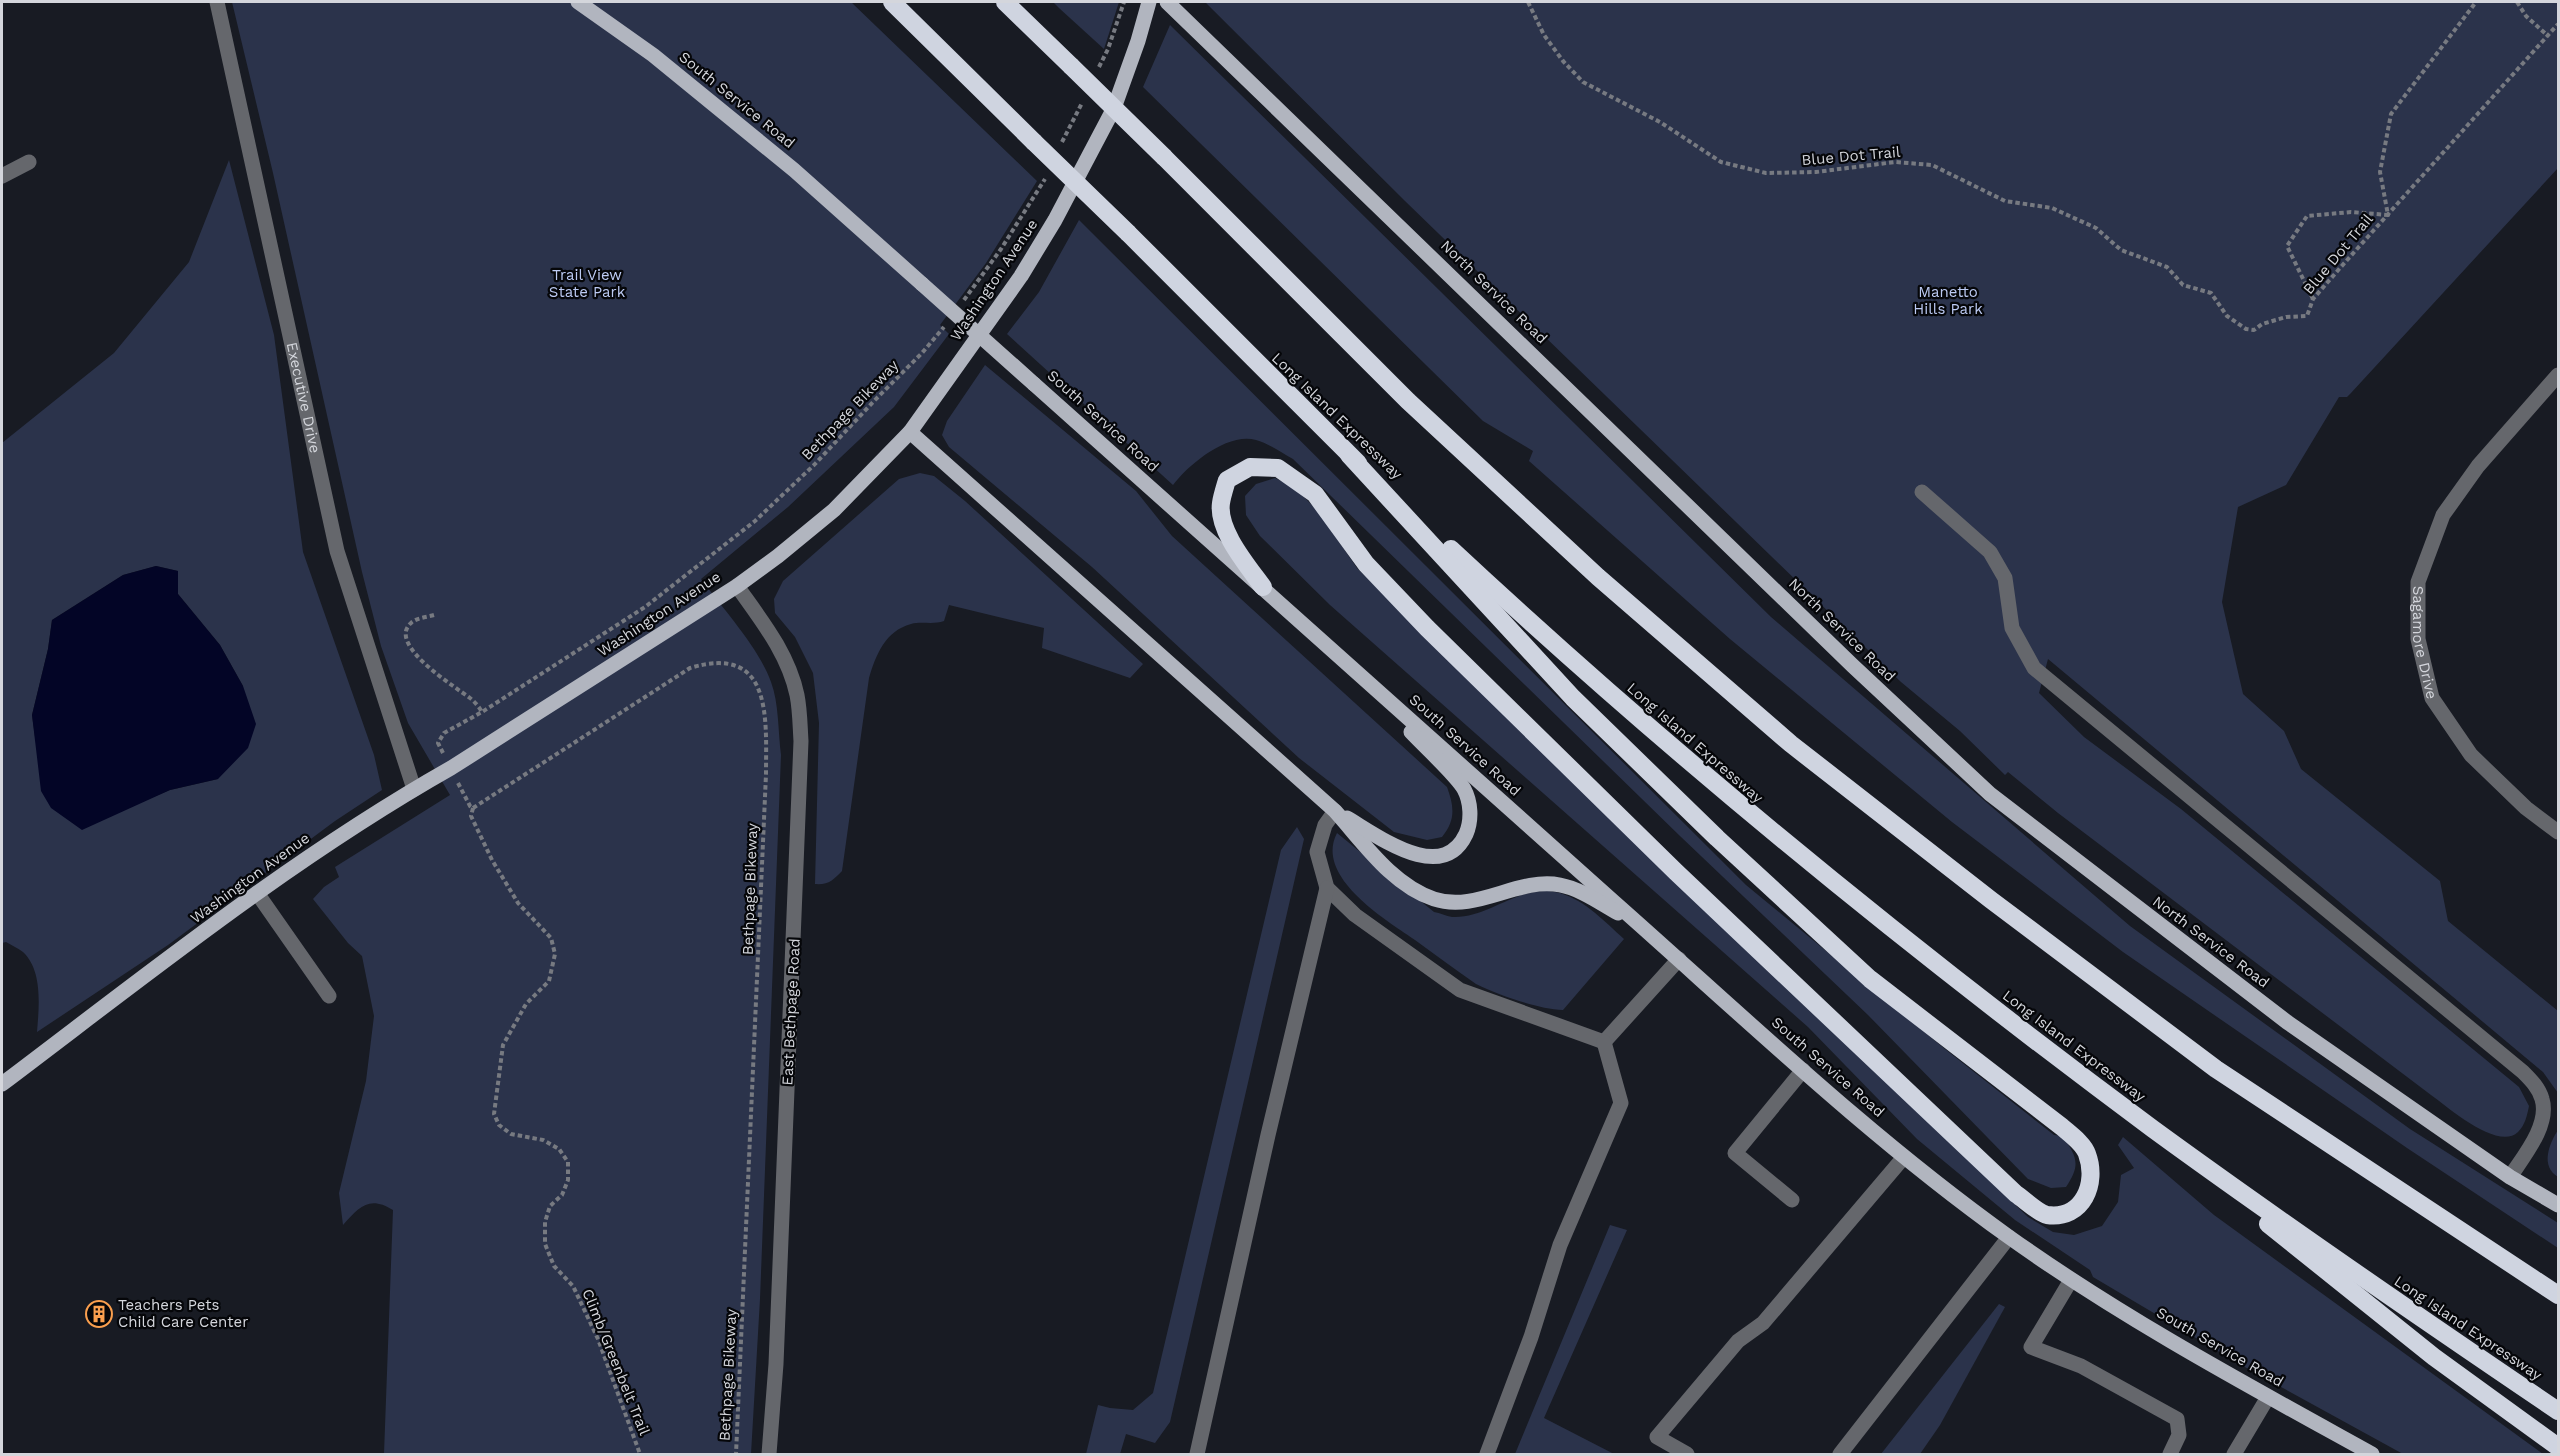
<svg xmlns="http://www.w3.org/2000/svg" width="2560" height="1456" viewBox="0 0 2560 1456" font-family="'Work Sans',sans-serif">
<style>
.green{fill:#2b334b;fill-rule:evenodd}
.water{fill:#030526}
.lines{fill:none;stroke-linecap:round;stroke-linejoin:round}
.path{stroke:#777a81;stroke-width:4;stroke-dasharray:4.5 3;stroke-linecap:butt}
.minor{stroke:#65676c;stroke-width:15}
.major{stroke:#b1b5bf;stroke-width:15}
.highway{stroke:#cfd4e0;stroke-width:18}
.major-bridge{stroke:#b1b5bf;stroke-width:15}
.highway-bridge{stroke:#cfd4e0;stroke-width:18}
.labels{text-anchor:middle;stroke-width:4.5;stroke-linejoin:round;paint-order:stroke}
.street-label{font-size:15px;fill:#d4d6dc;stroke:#050609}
.park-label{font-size:15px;fill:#bdcbf4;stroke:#050609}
.poi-label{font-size:15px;fill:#d4d6dc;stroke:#050609;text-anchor:start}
</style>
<rect width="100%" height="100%" fill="#181b23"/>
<g class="green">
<path d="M232,2H851L1037,181L986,263L940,325L949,334L894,407L788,507L701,579C724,610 759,648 771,682C779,703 778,732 781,755L760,1299L751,1454H384L393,1210C369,1195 359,1207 343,1225L339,1193L366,1081L374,1016L362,956L348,943L313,899L324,887L339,877L335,867L450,795L408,723L381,646L362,572L273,173Z"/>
<path d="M1053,2H1119L1104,49L1059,8Z"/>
<path d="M1205,2H2558V168L2351,393L2347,397H2339L2286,485L2238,507L2222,602L2243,694L2284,731L2301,769L2440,881L2448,921L2558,1011V1093L2543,1072L2048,659L2039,693L2084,737L2181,809L2519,1087L2529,1106C2527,1116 2525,1125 2518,1132C2498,1151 2449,1108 2431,1095L2058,813L2008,772L2005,775L1960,731L1901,682L1405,201Z"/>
<path d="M1170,25L1771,617L2130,926L2410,1129L2558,1223V1248L2407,1148L2123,952L1952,822L1730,639L1529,461L1533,451L1483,421L1143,87Z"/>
<path d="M229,160L274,335L303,552L374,755L382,790L335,821L168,945L37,1032C39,1007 43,971 23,952C18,948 11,945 6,942L2,943V443L114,353L189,262ZM156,566L178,571V594L220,645L243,686L218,779L170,790L129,807L35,737L32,715L48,649L52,620L123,575Z"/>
<path d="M1079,220L1746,885L1945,1049L2054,1135L2063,1136C2077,1158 2081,1164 2066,1187L2051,1188L2028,1179L1868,1015L1680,836L1293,459C1282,453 1268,443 1256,440C1228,432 1189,464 1173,485L1007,334L1039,292Z"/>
<path d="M985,365L1136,491L1172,536L1447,787C1454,806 1456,820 1442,837L1427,840L1394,832L1299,758L1092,567L949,447L942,435L947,421Z"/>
<path d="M920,473L934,476L965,501L1143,664L1130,678L1042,648L1044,628L949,605L944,621C933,625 921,621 911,624C885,631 876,655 869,678L842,871C833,880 829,885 815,884L819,723L813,673L795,637L775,613L774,599L783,581L899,479Z"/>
<path d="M1275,478L1294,487L1318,511L1357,568L1624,832L2028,1217L2053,1232L2074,1235L2102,1226L2118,1202L2121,1175L2134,1168L2118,1145L2123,1137L2214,1215L2543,1454H2403L2250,1370L2093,1277L2090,1270L2015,1220L1917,1139L1808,1027L1330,605L1260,536L1246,515L1245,496L1256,484Z"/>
<path d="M1297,827L1304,839L1170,1422L1155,1443L1126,1434L1120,1454H1086L1098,1405L1110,1408L1133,1410L1153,1393L1281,850Z"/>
<path d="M1337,833L1434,912C1440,913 1446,916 1452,917C1490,919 1520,882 1560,893C1586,901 1604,921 1624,939L1563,1010C1537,1009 1499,995 1476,984C1455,969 1435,955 1415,940C1386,920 1314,877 1337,833Z"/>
<path d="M2558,1130V1177C2540,1166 2549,1144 2558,1130Z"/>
<path d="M1610,1225L1627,1230L1544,1418L1614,1454H1515Z"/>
<path d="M1999,1304L2005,1307L1940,1425L1920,1454H1881Z"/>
</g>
<path class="water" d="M156,566L178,571V594L220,645L243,686L256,724L248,748L218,779L170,790L82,830L51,808L41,791L32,715L48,649L52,620L123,575Z"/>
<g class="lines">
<g class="path">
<path d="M1528,2L1544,35L1563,61L1583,82L1660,122L1721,162L1766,173L1816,172L1895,162L1932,165L2005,201L2052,208L2096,228L2121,250L2167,267L2183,285L2211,293L2227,316L2246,329L2254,330L2262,324L2286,317L2307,316L2313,299L2340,268L2558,24"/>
<path d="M2517,2L2526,16L2548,36"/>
<path d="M1099,67L1108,49L1124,2"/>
<path d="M1062,142L1082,103"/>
<path d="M2313,299L2287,246L2307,216L2351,212L2388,215L2380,172L2391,114L2476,2"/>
<path d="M964,300L1001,249L1045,179"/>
<path d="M434,615C427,617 416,618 411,623C386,645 457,688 470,698C475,702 479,707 482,712"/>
<path d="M443,753L438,743L444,733L482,712L645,607L755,521L814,465L874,401L922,353L944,327"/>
<path d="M458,783L470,806L473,808"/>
<path d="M473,808L690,668C773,643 766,719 766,774L736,1454"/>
<path d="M473,808L471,816L492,860L518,903L551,938L555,954L549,981L526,1004L503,1045L494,1114L499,1125L511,1134L543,1140L559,1149L568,1162V1180L562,1195L550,1206L545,1222V1244L554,1266L573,1286L598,1339L640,1454"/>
</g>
<g class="minor">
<path id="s1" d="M217,2L337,551L414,789"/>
<path d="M2,176L29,162"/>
<path id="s2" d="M2558,375L2478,466L2443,515L2418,582V639L2432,698L2471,755L2526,808L2558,832"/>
<path d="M1922,492L1990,552L2005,578L2012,628L2034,668L2523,1072C2531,1080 2539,1088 2542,1099C2550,1125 2523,1157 2510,1177"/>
<path d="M737,586C761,620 788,653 797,695C800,710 800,726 801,741L776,1364L769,1454"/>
<path d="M1335,811L1325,825L1317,852L1327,888L1355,915L1460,990L1604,1042L1679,959"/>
<path d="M257,893L329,996"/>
<path d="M1792,1200L1735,1153L1803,1070"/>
<path d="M2071,1280L2031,1347L2081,1366L2177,1419L2179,1435L2170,1454"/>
<path d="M1197,1454L1268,1135L1327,888"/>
<path d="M1487,1454L1531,1337L1560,1245L1621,1103L1604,1042"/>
<path d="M1687,1454L1657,1437L1738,1341L1763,1323L1904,1157"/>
<path d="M1840,1454L2009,1237"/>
<path d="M2234,1454L2268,1397"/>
</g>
<g class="major">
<path d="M578,2L653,55L794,170L922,284"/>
<path d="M1167,2L1853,666L1990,794L2287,1022L2510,1177L2558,1205"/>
<path d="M1034,384C1228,556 1421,729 1614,902C1743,1016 1869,1137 2009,1237C2124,1319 2249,1386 2372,1454"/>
<path d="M910,432L1335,811C1363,842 1392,885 1434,899C1477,913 1517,877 1560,885C1581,889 1600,903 1618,913"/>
<path d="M1347,818C1378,836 1442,885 1466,834C1472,820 1471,802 1464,789C1456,775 1424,746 1411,732"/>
<path d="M2,1084C148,974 292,858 451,768L737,586L778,556L834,510L910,432L1021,276L1055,220L1114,108L1138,41L1149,2"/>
</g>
<g class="highway">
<path d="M892,2L1034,142"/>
<path d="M1005,2L1071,66"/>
<path d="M1164,157L1408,401L1598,577L1791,744L1991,900L2216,1069L2558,1295"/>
<path d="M1128,233L1358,463"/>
<path d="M1451,549C1673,756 1909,948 2153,1129C2286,1226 2422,1319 2558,1411"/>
<path d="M1263,587C1247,565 1217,530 1221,503C1222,496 1225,487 1227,480L1250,467L1278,468L1315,494L1366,564L1427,628L1676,872L2016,1194C2025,1200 2038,1213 2047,1215C2083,1220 2098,1183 2087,1154C2084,1144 2070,1134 2062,1127L1870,979L1717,838L1573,698L1349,455"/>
<path d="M2268,1224L2434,1357L2558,1447"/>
</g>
<path class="major-bridge" d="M922,284L1034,384"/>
<g class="highway-bridge">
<path d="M1071,66L1164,157"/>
<path d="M1034,142L1128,233"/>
</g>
</g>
<defs>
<symbol id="building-ring" viewBox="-11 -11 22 22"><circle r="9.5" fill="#050609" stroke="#fa9f4e" stroke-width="1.5"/><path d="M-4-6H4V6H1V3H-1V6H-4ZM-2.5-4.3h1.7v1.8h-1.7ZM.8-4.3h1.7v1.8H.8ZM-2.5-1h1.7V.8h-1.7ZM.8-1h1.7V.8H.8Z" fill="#fa9f4e"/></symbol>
</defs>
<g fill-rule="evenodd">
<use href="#building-ring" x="84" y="1299" width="30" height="30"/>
</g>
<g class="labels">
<g class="street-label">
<text transform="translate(737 100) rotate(39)" y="5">South Service Road</text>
<text transform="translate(1851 156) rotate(-5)" y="5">Blue Dot Trail</text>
<text transform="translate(2338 254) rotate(-50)" y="5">Blue Dot Trail</text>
<text transform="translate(994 280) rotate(-56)" y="5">Washington Avenue</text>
<text transform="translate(1494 292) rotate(44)" y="5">North Service Road</text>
<text dy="5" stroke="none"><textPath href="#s1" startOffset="405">Executive Drive</textPath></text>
<text transform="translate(850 410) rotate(-46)" y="5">Bethpage Bikeway</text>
<text transform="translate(1337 416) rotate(44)" y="5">Long Island Expressway</text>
<text transform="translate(1103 421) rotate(42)" y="5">South Service Road</text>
<text transform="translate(659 614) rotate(-33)" y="5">Washington Avenue</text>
<text transform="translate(1842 630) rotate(44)" y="5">North Service Road</text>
<text dy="5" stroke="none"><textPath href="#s2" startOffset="314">Sagamore Drive</textPath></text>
<text transform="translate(1695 743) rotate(41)" y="5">Long Island Expressway</text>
<text transform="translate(1465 745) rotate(42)" y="5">South Service Road</text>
<text transform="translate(250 878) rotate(-36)" y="5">Washington Avenue</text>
<text transform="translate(750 889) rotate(-88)" y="5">Bethpage Bikeway</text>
<text transform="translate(2211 942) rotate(37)" y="5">North Service Road</text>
<text transform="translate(791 1012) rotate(-87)" y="5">East Bethpage Road</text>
<text transform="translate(2074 1046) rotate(37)" y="5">Long Island Expressway</text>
<text transform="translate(1828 1067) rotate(41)" y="5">South Service Road</text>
<text transform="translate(2468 1328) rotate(34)" y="5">Long Island Expressway</text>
<text transform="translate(2220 1347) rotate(30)" y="5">South Service Road</text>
<text transform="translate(616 1362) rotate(68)" y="5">Climb/Greenbelt Trail</text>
<text transform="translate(728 1375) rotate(-87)" y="5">Bethpage Bikeway</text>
</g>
<g class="park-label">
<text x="587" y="280">Trail View<tspan x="587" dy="17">State Park</tspan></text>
<text x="1948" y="297">Manetto<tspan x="1948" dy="17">Hills Park</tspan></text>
</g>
<g class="poi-label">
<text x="118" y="1310">Teachers Pets<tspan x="118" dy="17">Child Care Center</tspan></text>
</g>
</g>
<rect width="2560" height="1456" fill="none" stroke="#d4d6dc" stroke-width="6"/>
</svg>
